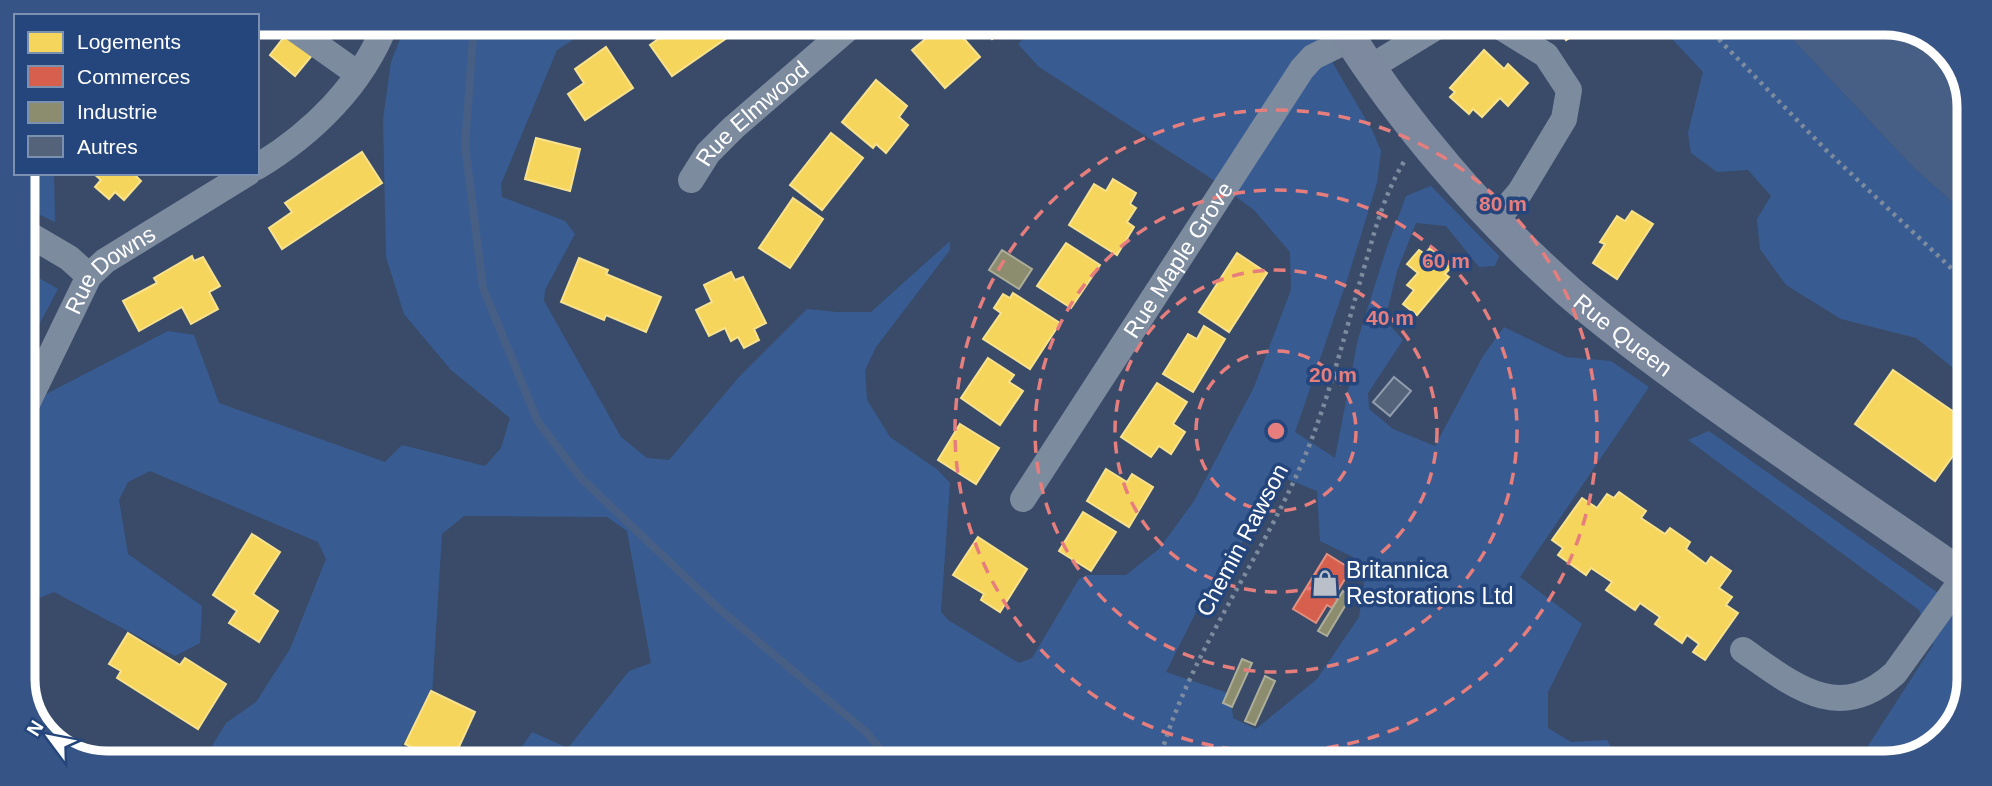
<svg xmlns="http://www.w3.org/2000/svg" width="1992" height="786" viewBox="0 0 1992 786" font-family="Arial,sans-serif">
<style>
.green{fill:#385c92;fill-rule:evenodd}
.water{fill:#475e85}
.homes{fill:#f6d55c;stroke:#f9e28d;stroke-width:2}
.shops{fill:#d6604d;stroke:#e29082;stroke-width:2}
.industry{fill:#8c8c6e;stroke:#aeae9a;stroke-width:2}
.lines{fill:none;stroke-linecap:round;stroke-linejoin:round}
.stream{stroke:#475e85;stroke-width:8}
.building{fill:#54637a;stroke:#919cae;stroke-width:2}
.path{stroke:#7d8b9f;stroke-width:4.5;stroke-dasharray:3.5 5;stroke-linecap:butt}
.minor{stroke:#7d8b9f;stroke-width:26}
.major{stroke:#7c899e;stroke-width:33}
.ring{fill:none;stroke:#e67e7e;stroke-width:3.5;stroke-dasharray:12 9}
.labels{text-anchor:middle;stroke-width:7;stroke-linejoin:round;paint-order:stroke}
.street-label{font-size:23px;fill:#fff;stroke:#25467c}
.poi-label{font-size:23px;fill:#fff;stroke:#25467c;text-anchor:start}
.rim{fill:none;stroke:#fff;stroke-width:9}
.centre{fill:#e67e7e;stroke:#25467c;stroke-width:3.5}
.ring-label{font-size:21px;text-anchor:middle;font-weight:bold;fill:#e67e7e;stroke:#25467c;stroke-width:7;stroke-linejoin:round;paint-order:stroke}
</style>
<rect width="100%" height="100%" fill="#394b68"/>
<g class="green">
<path d="M406,24H598L557,50L501,184L502,197L565,221L575,234L545,290L544,301L621,437L647,458L669,460L739,377L807,309L837,312H871L950,241V250L876,347L865,370L867,400L890,437L938,470L950,483L941,612L948,620L1019,663L1032,658L1079,579L1087,575H1126L1159,549L1194,501L1254,387L1291,290L1290,252L1254,210L1206,175L1039,67L1018,44L1038,25L1311,26L1372,130L1381,151L1377,183L1348,277L1295,432L1335,458L1358,339L1386,250L1406,196L1431,186L1499,256L1495,266L1479,267L1446,226L1416,223L1397,271L1385,320L1403,340L1368,393L1369,409L1393,429L1435,446L1483,356L1504,327L1566,357L1611,361L1649,387L1520,577L1582,624L1548,692V728L1571,742L1607,740L1620,763L507,760L523,745L532,732L568,748L629,671L651,663L627,531L607,517L464,516L442,534L432,694L394,759H204L226,723L256,702L290,649L326,559L318,542L150,471L128,482L119,500L128,554L202,606L200,643L175,656L54,592L28,603L23,609V406L168,331L194,335L219,403L385,462L402,445L485,466L501,448L510,418L451,370L404,314L386,257L383,119L391,62ZM1282,477L1317,491L1320,541L1353,557L1362,572L1364,586L1359,617L1317,679L1256,729L1233,718L1232,707L1223,703L1228,693L1166,672L1200,604L1250,531Z"/>
<path d="M1661,27H1781L1914,168L1968,216L1967,379L1916,338L1841,319L1786,285L1760,249L1757,219L1771,196L1748,170L1717,172L1691,153L1688,133L1703,72Z"/>
<path d="M23,173H54L55,222L23,207Z"/>
<path d="M23,269L58,289L23,355Z"/>
<path d="M1709,431L1965,612V707L1932,749L1886,763H1857L1933,645L1919,610L1688,440Z"/>
</g>
<path class="water" d="M1781,27H1913L1952,55L1969,101L1968,216L1914,168Z"/>
<g class="homes">
<path d="M679,24H728L734,33L672,76L650,45Z"/>
<path d="M942,25H952L980,57L945,88L912,50Z"/>
<path d="M980,25H1008L992,39Z"/>
<path d="M1558,26L1588,27L1566,40Z"/>
<path d="M288,32L314,53L295,76L270,55Z"/>
<path d="M606,47L633,88L585,120L568,94L584,83L575,69Z"/>
<path d="M1484,50L1504,69L1508,64L1528,83L1508,106L1500,98L1482,117L1473,109L1469,114L1450,97L1455,92L1450,88Z"/>
<path d="M876,80L907,106L899,117L908,125L886,153L876,144L873,148L842,122Z"/>
<path d="M831,133L863,158L822,210L790,185Z"/>
<path d="M536,138L580,149L570,191L525,179Z"/>
<path d="M362,152L382,183L282,249L269,228L292,212L285,203Z"/>
<path d="M93,173H133L141,181L124,200L115,192L109,199L95,187L101,180Z"/>
<path d="M1113,179L1136,193L1130,204L1136,208L1127,222L1134,227L1117,255L1069,225L1094,184L1106,191Z"/>
<path d="M793,198L823,219L790,268L759,248Z"/>
<path d="M1632,211L1653,224L1617,279L1593,263L1605,244L1600,242L1617,216L1625,221Z"/>
<path d="M1066,243L1100,265L1071,308L1037,286Z"/>
<path d="M1430,248L1452,266L1445,274L1449,277L1417,315L1403,304L1414,290L1407,285L1418,273L1407,264L1419,250L1425,254Z"/>
<path d="M1237,253L1267,273L1229,332L1199,312Z"/>
<path d="M192,256L194,261L203,257L220,286L209,292L218,309L191,324L182,307L139,331L123,301L157,283L154,278Z"/>
<path d="M579,258L608,270L606,274L661,297L646,332L606,315L604,320L561,302Z"/>
<path d="M731,272L735,280L743,277L766,323L754,329L759,340L744,348L738,337L731,341L725,328L709,336L696,310L712,302L704,285Z"/>
<path d="M1013,293L1060,323L1030,369L983,339L1001,313L994,308L1003,294L1010,298Z"/>
<path d="M1204,326L1225,339L1193,392L1163,374L1188,334L1197,339Z"/>
<path d="M988,358L1014,375L1009,382L1023,391L1000,425L961,398Z"/>
<path d="M1893,370L1967,421V436L1935,481L1855,424Z"/>
<path d="M1157,383L1187,402L1173,424L1185,432L1171,454L1159,446L1151,457L1121,437Z"/>
<path d="M960,424L999,448L976,484L938,460Z"/>
<path d="M1106,469L1127,482L1132,474L1153,487L1129,527L1087,501Z"/>
<path d="M1619,492L1646,511L1641,518L1665,534L1670,528L1690,542L1686,549L1706,564L1711,557L1731,571L1719,588L1732,597L1726,605L1738,613L1705,660L1693,652L1699,644L1687,635L1682,643L1655,624L1660,617L1640,603L1635,610L1606,590L1612,582L1591,568L1586,575L1558,555L1563,548L1552,540L1582,498L1597,508L1607,494L1614,498Z"/>
<path d="M1083,512L1116,532L1091,571L1059,551Z"/>
<path d="M252,534L280,552L253,594L278,611L259,642L229,623L237,611L213,595Z"/>
<path d="M978,537L1027,569L1000,612L981,600L984,594L953,575Z"/>
<path d="M128,633L180,665L185,658L226,684L198,729L117,678L121,671L109,664Z"/>
<path d="M431,691L475,712L453,760H438L405,744Z"/>
</g>
<path class="shops" d="M1327,554L1351,569L1334,597L1338,599L1332,608L1327,605L1316,623L1293,609Z"/>
<g class="industry">
<path d="M1002,250L1032,269L1019,289L989,270Z"/>
<path d="M1343,591L1351,596L1327,636L1318,631Z"/>
<path d="M1242,659L1252,663L1232,707L1223,703Z"/>
<path d="M1265,676L1275,681L1255,725L1245,721Z"/>
</g>
<g class="lines">
<path class="stream" d="M474,24L465,145L483,288L538,422L582,479L717,607L866,732L890,761"/>
</g>
<path class="building" d="M1394,377L1411,391L1390,416L1373,402Z"/>
<g class="lines">
<g class="path">
<path d="M1707,27L1827,151L1968,284"/>
<path d="M1159,761C1190,650 1264,557 1307,451C1331,392 1346,329 1364,268C1375,230 1384,194 1405,160"/>
</g>
<g class="minor">
<path d="M286,23L358,74"/>
<path d="M1371,67L1438,26"/>
<path d="M257,167C313,133 362,85 386,23"/>
<path id="s1" d="M691,180L708,153L733,128L852,25"/>
<path d="M1496,220L1520,192L1564,119L1569,90L1546,55L1499,26"/>
<path d="M23,231L69,258L89,276"/>
<path id="s2" d="M23,412L89,276L105,261L248,173"/>
<path id="s3" d="M1023,499L1302,69L1313,57L1350,39"/>
<path d="M1743,650C1793,685 1839,725 1895,673L1964,577"/>
</g>
<path class="major" id="s4" d="M1342,26C1402,122 1484,217 1569,292C1612,329 1658,363 1704,396C1790,458 1878,517 1966,578"/>
</g>
<g class="ring">
<circle cx="1276" cy="431" r="80"/>
<circle cx="1276" cy="431" r="161"/>
<circle cx="1276" cy="431" r="241"/>
<circle cx="1276" cy="431" r="321"/>
</g>
<defs>
<symbol id="shop-bare" viewBox="-9 -9 18 18"><path d="M-5-2.5h2.3a2.7 3.5 0 0 1 5.4 0H5L5.5 6h-11ZM-1.5-2.5h3a1.5 2.3 0 0 0-3 0Z" fill="#bac0ca" stroke="#25467c" stroke-width="2.5" paint-order="stroke"/></symbol>
</defs>
<g fill-rule="evenodd">
<use href="#shop-bare" x="1306" y="564" width="38" height="38"/>
</g>
<g class="labels">
<g class="street-label">
<text dy="8" stroke="none"><textPath href="#s1" startOffset="91">Rue Elmwood</textPath></text>
<text dy="8" stroke="none"><textPath href="#s3" startOffset="285">Rue Maple Grove</textPath></text>
<text dy="8" stroke="none"><textPath href="#s2" startOffset="170">Rue Downs</textPath></text>
<text dy="8" stroke="none"><textPath href="#s4" startOffset="420">Rue Queen</textPath></text>
<text transform="translate(1242 540) rotate(-62)" y="8">Chemin Rawson</text>
</g>
<g class="poi-label">
<text x="1346" y="578">Britannica<tspan x="1346" dy="26">Restorations Ltd</tspan></text>
</g>
</g>
<path d="M0 0H1992V786H0ZM107 35H1885A72 72 0 0 1 1957 107V679A72 72 0 0 1 1885 751H107A72 72 0 0 1 35 679V107A72 72 0 0 1 107 35Z" fill="#365586" fill-rule="evenodd"/>
<path class="rim" d="M107 35H1885A72 72 0 0 1 1957 107V679A72 72 0 0 1 1885 751H107A72 72 0 0 1 35 679V107A72 72 0 0 1 107 35Z"/>
<circle cx="1276" cy="431" r="10" class="centre"/>
<g class="ring-label">
<text x="1503" y="211">80 m</text>
<text x="1446" y="268">60 m</text>
<text x="1390" y="325">40 m</text>
<text x="1333" y="382">20 m</text>
</g>
<rect x="14" y="14" width="245" height="161" fill="#25467c" stroke="#7c90b0" stroke-width="2"/>
<rect x="28" y="32" width="35" height="21" fill="#f6d55c" stroke="#7c90b0" stroke-width="2"/>
<text x="77" y="49" font-size="21" fill="#ffffff">Logements</text>
<rect x="28" y="66" width="35" height="21" fill="#d6604d" stroke="#7c90b0" stroke-width="2"/>
<text x="77" y="84" font-size="21" fill="#ffffff">Commerces</text>
<rect x="28" y="102" width="35" height="21" fill="#8c8c6e" stroke="#7c90b0" stroke-width="2"/>
<text x="77" y="119" font-size="21" fill="#ffffff">Industrie</text>
<rect x="28" y="136" width="35" height="21" fill="#54637a" stroke="#7c90b0" stroke-width="2"/>
<text x="77" y="154" font-size="21" fill="#ffffff">Autres</text>
<g transform="translate(49 737) rotate(302)" stroke="#25467c" stroke-width="5" paint-order="stroke">
<path d="M0-5L12 26L0 18L-12 26Z" fill="#ffffff"/>
<text y="-10" font-size="19" font-weight="bold" text-anchor="middle" fill="#ffffff">N</text>
</g>
</svg>
